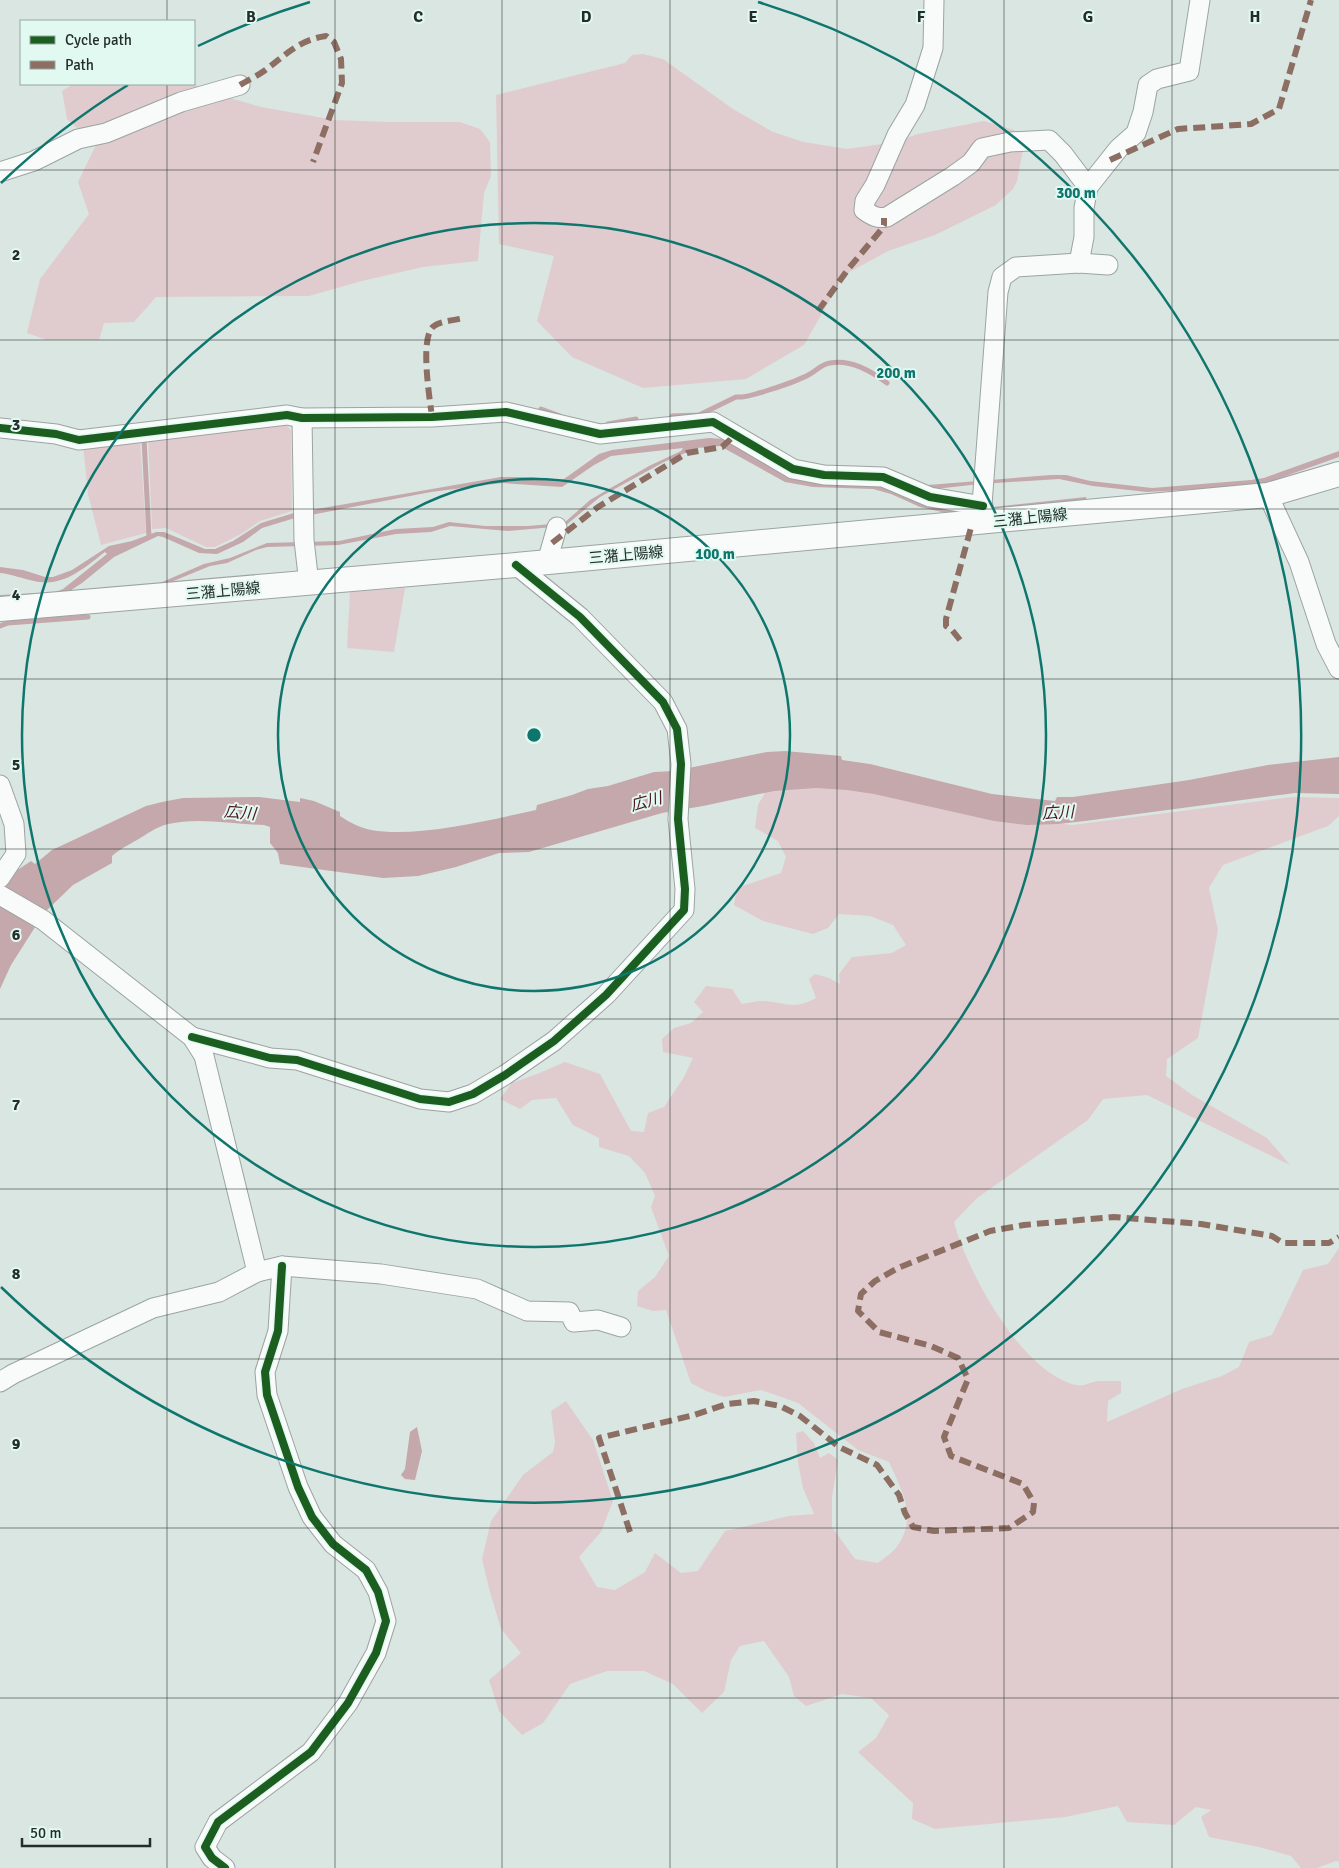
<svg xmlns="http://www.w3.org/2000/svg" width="1339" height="1868" viewBox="0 0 1339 1868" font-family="Signika,'Noto Sans JP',sans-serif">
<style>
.green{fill:#e0ccce}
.water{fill:#c4a8ab}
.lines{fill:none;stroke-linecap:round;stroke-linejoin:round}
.stream{stroke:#c4a8ab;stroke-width:5}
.minor-casing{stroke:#9ba4a1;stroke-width:21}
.major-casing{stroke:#9ba4a1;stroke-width:26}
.minor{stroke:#f9fbfb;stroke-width:19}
.major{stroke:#f9fbfb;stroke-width:24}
.quiet{stroke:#8d6e63;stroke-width:6;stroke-dasharray:12 6;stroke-linecap:butt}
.cycleway-casing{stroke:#e1f9f1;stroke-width:11}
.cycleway{stroke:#1b5e20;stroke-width:8}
.grid{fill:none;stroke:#242d2a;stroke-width:1;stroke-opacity:0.55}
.ring{fill:none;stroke:#0f766e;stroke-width:2.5}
.labels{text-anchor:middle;stroke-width:4;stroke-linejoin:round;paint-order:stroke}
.street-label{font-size:15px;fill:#242d2a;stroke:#e1f9f1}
.water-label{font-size:16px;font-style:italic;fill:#4e1524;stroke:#e1f9f1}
.grid-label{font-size:16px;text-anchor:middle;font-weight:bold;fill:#242d2a;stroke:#e1f9f1;stroke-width:4;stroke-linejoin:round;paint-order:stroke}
.centre{fill:#0f766e;stroke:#e1f9f1;stroke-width:2.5}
.ring-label{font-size:15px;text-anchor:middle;font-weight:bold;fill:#0f766e;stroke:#e1f9f1;stroke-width:4;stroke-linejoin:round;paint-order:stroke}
</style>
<rect width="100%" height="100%" fill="#dae6e2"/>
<g class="green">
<path d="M643,54L663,59L733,109L773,132L804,142L847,149L895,142L918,134L984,121L1014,130L1023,149L1017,181L1013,189L996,205L935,235L888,251L844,275L804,345L746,379L643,388L572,357L537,321L554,256L499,244L496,95L625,63L632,55Z"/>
<path d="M194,82L197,86L223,96L261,107L335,120L387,122H460L480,129L490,142L491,176L484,193L478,261L423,267L362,281L309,296L156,297L134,322L104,323L99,340H47L27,333L40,279L89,214L78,182L96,145L67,119L62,91L73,84H194Z"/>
<path d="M286,424L291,431L292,511L260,521L241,534L215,547H206L166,528L152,529L148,438Z"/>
<path d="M140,440L146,533L101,545L88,494L83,445Z"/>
<path d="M405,588L394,652L347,648L350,592Z"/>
<path d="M771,782L948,798L1000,816L1072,825L1292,797L1339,798V816L1328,826L1223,865L1209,888L1218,930L1198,1038L1167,1059L1166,1076L1192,1095L1267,1138L1290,1165L1147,1095L1103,1099L1088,1120L977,1198L954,1222C967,1272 1022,1373 1076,1385C1083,1387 1091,1382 1098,1381C1106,1381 1114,1381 1121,1381V1393L1108,1401L1107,1422L1182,1389L1222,1376L1239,1367L1249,1342L1272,1335L1303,1270L1328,1264L1339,1248V1862L1336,1861L1317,1868H1301L1291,1856L1259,1847L1209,1837L1201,1817L1211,1810L1196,1807L1174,1825L1127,1822L1118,1806L1065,1817L935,1829L912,1819L913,1803L858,1752L876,1738L889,1715L871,1698L842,1694L806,1706L794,1696L789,1677L764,1641L740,1646L731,1660L724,1692L702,1713L673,1684L644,1671H607L570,1684L543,1723L522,1735L499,1711L489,1680L521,1653L501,1629L490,1592L482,1559L491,1521L523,1475L553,1452L555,1442L551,1411L566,1401L593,1440L613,1501L601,1532L579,1557L597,1587L615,1590L645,1572L655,1553L681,1573L698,1571L725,1531L789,1516L814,1514L803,1488L798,1462L796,1433L803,1431L814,1443L820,1458L829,1453L838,1460L832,1497V1527L855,1559L878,1563C885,1557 894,1552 898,1545C918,1516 901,1489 889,1462L858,1450L798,1403L761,1390L724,1397L706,1391L691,1383L666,1310L653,1311L637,1306L638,1291L655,1277L669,1256L651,1207L655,1196L645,1173L629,1156L599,1147V1138L573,1125L556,1098L532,1100L520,1109L500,1099L512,1083L537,1074L565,1062L600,1074L631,1131L644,1132L648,1113L664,1107L684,1077L693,1058L663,1052L662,1039L674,1028L691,1023L703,1012L694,1002L706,986L732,989L742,1004C748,1003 755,1001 762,1001C786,1002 792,1011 816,998L809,979L815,974L829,978L840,984L839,974L852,957L892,953L906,945L893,925L870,916L839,914L828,928L813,934L763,921L734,905L737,888L781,873L786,857L778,841L755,828L758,805Z"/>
</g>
<g class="water">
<path d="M709,438L724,439L788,475L874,484L901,491L928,485L1051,475H1066L1090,481L1152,488L1251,480L1264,478L1339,451V457L1260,485L1238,487L1147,492L1093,486L1059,479L980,484L935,489L966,510L1086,497L1087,502L959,516L920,507L891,494L873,489L813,487L785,482L720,446L697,448L664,462L600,497L565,526L508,531L450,526L431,532L396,534L338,545L267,547L256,550L227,563L210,566L154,589L153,586L204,564L230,558L267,543L339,541L396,529L433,527L449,522L485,526H528L564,523L590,500L602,493L649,466L681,451L683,448L611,456L594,465L562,487L502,483L431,492L295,518L262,528L243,542L217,554L199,553L163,537L158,536L114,557L82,583L62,596L0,599V595L56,592L63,589L107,554L105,552C84,568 63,588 34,581C23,579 12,574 0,573V567L23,570L45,577H53L72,570L109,546L132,541L156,532H164L205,549H215L233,541L261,523L294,513L501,477H532L557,480L564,479L599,454L612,450Z"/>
<path d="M785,751L841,756L842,760L870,764L992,794L1055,801L1057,797H1073L1189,780L1268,765L1339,757V794L1295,793L1085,821L1058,824L1027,825L994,821L874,794L847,790L816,788L774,791L703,806L662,813L529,852L499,853L456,867L418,876L383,878L280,864L278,853L270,843V827L264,825C233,824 198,817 168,824C156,827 147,834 137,840C128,845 120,849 112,856V863L73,885L44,913L11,965L0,989V894L16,871L31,861L35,864L52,850L67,843L146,806L162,802L183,798L259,797L300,802V798L314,801L340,812V816C349,822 360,828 371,830C418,838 489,820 536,810L537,805L572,795L588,789L608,786L654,772L674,771L767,752Z"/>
<path d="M417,1427L422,1451L415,1480L405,1479L401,1475L405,1469L410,1432Z"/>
</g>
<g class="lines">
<g class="stream">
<path d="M541,409L560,416"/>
<path d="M672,416L699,415L736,397C746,398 754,394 763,392C778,387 796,382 810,374C817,370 822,364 830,363C851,359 871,371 887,383"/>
<path d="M608,424L636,419"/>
<path d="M144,439L149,537"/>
<path d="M0,626L8,623L88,617"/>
</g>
<defs>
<g id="minor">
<path d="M934,0L933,48L915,105L897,135L875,185L865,201L864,210C872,216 878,219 887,217L953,176L971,163L982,148L1010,142L1049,140L1063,154L1088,187"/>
<path d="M0,172L34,161L78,139L106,133L181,102L240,85"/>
<path d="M1079,263L1084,237V208L1088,187L1119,148L1136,133L1143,112L1148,85L1157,79L1189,71L1200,0"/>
<path d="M302,418L304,540L309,584"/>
<path d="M0,428L56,434L79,440L287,415L302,418L432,417L506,412L600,434L713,422L793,469L824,475L883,477L930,497L983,506"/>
<path d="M1268,495L1299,562L1326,644L1339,669"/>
<path d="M981,518L998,292L1002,277L1016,267L1079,263L1108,265"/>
<path d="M547,562L557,527"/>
<path d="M0,785L14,824L16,854L0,878"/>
<path d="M0,895L43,920L192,1037L204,1056L257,1272"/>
<path d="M192,1037L270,1058L297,1060L420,1099L449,1102L473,1094L505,1075L554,1041L606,995L684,910L685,889L678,819L681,764L677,729L663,702L580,617L516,565"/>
<path d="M0,1382L13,1374L153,1308L219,1292L257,1272L282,1266L381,1274L477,1289L527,1311L569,1312L574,1322L598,1320L621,1327"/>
<path d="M225,1868L212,1858L205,1847L218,1822L311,1752L348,1703L376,1653L386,1621L378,1592L366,1570L333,1544L312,1517L298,1487L267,1395L265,1372L278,1331L282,1266"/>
</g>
<path id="major" d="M0,609L516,565L1268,495L1339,474"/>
</defs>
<use href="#minor" class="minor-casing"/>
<use href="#major" class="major-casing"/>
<use href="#minor" class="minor"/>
<use href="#major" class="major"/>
<g class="quiet">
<path d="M240,85C248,80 257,76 264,71C286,55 298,40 326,36L334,42L341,59L342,83L313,162"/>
<path d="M1110,160L1178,129L1251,124L1279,109L1311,0"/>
<path d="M818,311L849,268L881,230L884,225V218"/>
<path d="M432,417C430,400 419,336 434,326C441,321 456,320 464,318"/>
<path d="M552,543L598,507L687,453L722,447L735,435"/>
<path d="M960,640L952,630L946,626V619L972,524"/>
<path d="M630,1532L599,1438L694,1415L727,1404L754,1401L780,1406L800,1416L839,1447L877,1465L899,1495L905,1513L913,1527L934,1531L1009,1528L1033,1512L1034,1503L1023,1484L951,1456L944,1437L968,1379L958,1358L931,1346L879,1332L858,1311L861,1294L875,1281L898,1268L990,1231L1024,1225L1114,1217L1201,1224L1272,1236L1283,1243H1329L1339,1237"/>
</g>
<defs>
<g id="cycleway">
<path d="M0,428L56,434L79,440L287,415L302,418L432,417L506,412L600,434L713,422L793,469L824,475L883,477L930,497L983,506"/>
<path d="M192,1037L270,1058L297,1060L420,1099L449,1102L473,1094L505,1075L554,1041L606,995L684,910L685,889L678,819L681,764L677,729L663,702L580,617L516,565"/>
<path d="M225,1868L212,1858L205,1847L218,1822L311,1752L348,1703L376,1653L386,1621L378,1592L366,1570L333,1544L312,1517L298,1487L267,1395L265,1372L278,1331L282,1266"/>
</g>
</defs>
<use href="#cycleway" class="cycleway-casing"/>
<use href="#cycleway" class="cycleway"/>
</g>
<path class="grid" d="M167,0V21M335,0V1868M502,0V1868M670,0V1868M837,0V1868M1004,0V1868M1172,0V1868M167,84V1868M0,170H1339M0,340H1339M0,509H1339M0,679H1339M0,849H1339M0,1019H1339M0,1189H1339M0,1359H1339M0,1528H1339M0,1698H1339"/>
<g class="ring">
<circle cx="534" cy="735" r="256"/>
<circle cx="534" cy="735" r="512"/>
<path d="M1 183A767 767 0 0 1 128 85M198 46A767 767 0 0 1 310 2M758 2A767 767 0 1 1 1 1287"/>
</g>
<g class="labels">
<g class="street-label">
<text transform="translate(1030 518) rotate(-6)" y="5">三潴上陽線</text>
<text transform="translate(626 555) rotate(-5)" y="5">三潴上陽線</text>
<text transform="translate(223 591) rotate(-5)" y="5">三潴上陽線</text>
</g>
<g class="water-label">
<text transform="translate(646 801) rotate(-15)" y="6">広川</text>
<text transform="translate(240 812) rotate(5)" y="6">広川</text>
<text transform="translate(1058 812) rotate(-3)" y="6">広川</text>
</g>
</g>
<g class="grid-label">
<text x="251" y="22">B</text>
<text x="418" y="22">C</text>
<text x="586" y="22">D</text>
<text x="753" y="22">E</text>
<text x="921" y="22">F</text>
<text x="1088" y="22">G</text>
<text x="1255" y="22">H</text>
<text x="16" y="260">2</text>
<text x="16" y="430">3</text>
<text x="16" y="600">4</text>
<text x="16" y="770">5</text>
<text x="16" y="940">6</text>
<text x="16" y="1110">7</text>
<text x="16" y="1279">8</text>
<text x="16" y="1449">9</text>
</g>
<circle cx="534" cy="735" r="8" class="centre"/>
<g class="ring-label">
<text x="1076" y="198">300 m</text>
<text x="896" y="378">200 m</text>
<text x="715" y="559">100 m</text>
</g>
<rect x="20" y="20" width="175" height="65" fill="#e1f9f1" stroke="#95a7a1"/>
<rect x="30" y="36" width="25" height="8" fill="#1b5e20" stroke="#95a7a1"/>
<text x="65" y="45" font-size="15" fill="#242d2a">Cycle path</text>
<rect x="30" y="61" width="25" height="8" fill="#8d6e63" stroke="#95a7a1"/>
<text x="65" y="70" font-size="15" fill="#242d2a">Path</text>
<path d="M22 1838v8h128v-8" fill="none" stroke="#242d2a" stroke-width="2.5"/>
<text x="30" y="1838" font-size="15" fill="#242d2a" stroke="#e1f9f1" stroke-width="4" paint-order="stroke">50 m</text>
</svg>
